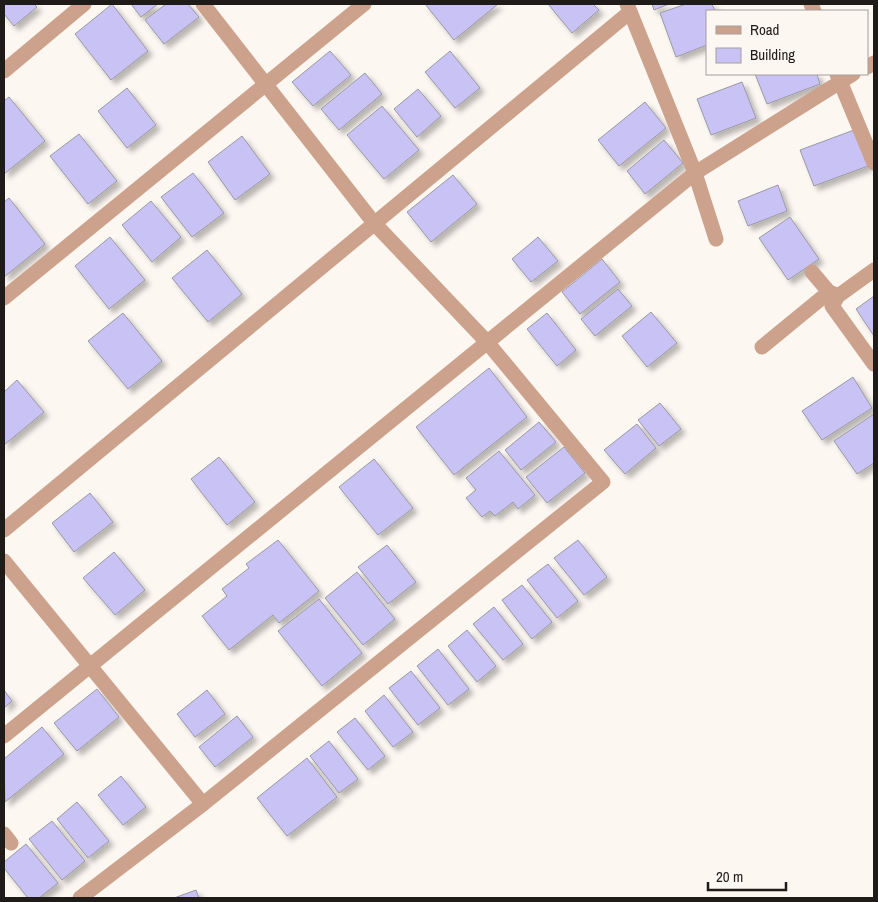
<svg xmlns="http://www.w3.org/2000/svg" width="878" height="902" viewBox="0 0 878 902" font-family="'Archivo Narrow',sans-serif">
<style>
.building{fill:#c8c2f5;stroke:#9998a3;filter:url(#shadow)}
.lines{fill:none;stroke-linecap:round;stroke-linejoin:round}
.minor{stroke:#cca28c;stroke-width:15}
</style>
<defs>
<filter id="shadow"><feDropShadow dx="4.5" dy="4.5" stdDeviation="2.5" flood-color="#0004"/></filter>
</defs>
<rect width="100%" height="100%" fill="#fdf7f2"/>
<g class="building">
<path d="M4,4H34L37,7L14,26L4,14Z"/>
<path d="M112,4L148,51L111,80L75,34Z"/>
<path d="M131,4H158L141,17Z"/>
<path d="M166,4H188L199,17L164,44L145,20Z"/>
<path d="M425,4H498L454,40Z"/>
<path d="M548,4H593L599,10L572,33Z"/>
<path d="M652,4H669L654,10Z"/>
<path d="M686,4H712L715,11H707V45L676,57L660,13Z"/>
<path d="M330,51L351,75L313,106L292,82Z"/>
<path d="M450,51L480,88L455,108L425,72Z"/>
<path d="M365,73L382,94L339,130L321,109Z"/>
<path d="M755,74H817L820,84L767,104Z"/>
<path d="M742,82L756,118L711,135L697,99Z"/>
<path d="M127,88L156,125L127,148L98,111Z"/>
<path d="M418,89L441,116L417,137L394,109Z"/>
<path d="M9,97L45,141L4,174V101Z"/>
<path d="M645,102L666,128L619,166L598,140Z"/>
<path d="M382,106L419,150L384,179L347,135Z"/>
<path d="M854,130L868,166L814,186L800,150Z"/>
<path d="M79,134L117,181L88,204L50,156Z"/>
<path d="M242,136L270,174L235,200L208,162Z"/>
<path d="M664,140L683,163L645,194L627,171Z"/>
<path d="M193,173L224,213L192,237L161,197Z"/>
<path d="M453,175L477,204L431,242L407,212Z"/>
<path d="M778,185L787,211L748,226L738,201Z"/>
<path d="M9,198L45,244L4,277V202Z"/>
<path d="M151,201L181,237L152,262L122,225Z"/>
<path d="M790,217L819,259L788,280L759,238Z"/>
<path d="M110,237L145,280L109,309L75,266Z"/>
<path d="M538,237L558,261L531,282L512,259Z"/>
<path d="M207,250L242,294L208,322L172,278Z"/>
<path d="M602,259L620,282L580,314L562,292Z"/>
<path d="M618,289L632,306L595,336L581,319Z"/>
<path d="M874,296V336L856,309Z"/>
<path d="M651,312L677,343L647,367L622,336Z"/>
<path d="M123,313L162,361L128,389L88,341Z"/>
<path d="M547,313L576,350L557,366L527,329Z"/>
<path d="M489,368L527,417L454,475L416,427Z"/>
<path d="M853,377L872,408L822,440L802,411Z"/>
<path d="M17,380L44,412L4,445V392Z"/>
<path d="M660,403L681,429L659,446L638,420Z"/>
<path d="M874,414V463L857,474L834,441Z"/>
<path d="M539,422L556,442L521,470L505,450Z"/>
<path d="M637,424L656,448L625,474L604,450Z"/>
<path d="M564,447L585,473L547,503L526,477Z"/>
<path d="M499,451L535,495L518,509L513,502L495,516L490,511L482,517L466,498L476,490L466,478Z"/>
<path d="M219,457L255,502L227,525L191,479Z"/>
<path d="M374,459L413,508L378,535L339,487Z"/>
<path d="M90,493L113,522L74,552L52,523Z"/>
<path d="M278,540L319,591L279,623L273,615L229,650L202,616L227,596L222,589L249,568L246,564Z"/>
<path d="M578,540L607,577L584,595L554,558Z"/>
<path d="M387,545L416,582L388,604L358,567Z"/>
<path d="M114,552L145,590L115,615L83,578Z"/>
<path d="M548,564L578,601L557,618L527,580Z"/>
<path d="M357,572L395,619L363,645L325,598Z"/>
<path d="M522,585L552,622L532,639L502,600Z"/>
<path d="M319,599L362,653L322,686L278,631Z"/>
<path d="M494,607L523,644L503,660L473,624Z"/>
<path d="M467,630L496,666L477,682L448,646Z"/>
<path d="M438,649L469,689L448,705L417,666Z"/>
<path d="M411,671L440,708L418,725L389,688Z"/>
<path d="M97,689L119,717L77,751L54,723Z"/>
<path d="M4,690L12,701L4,708Z"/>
<path d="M207,690L225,714L195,737L177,714Z"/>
<path d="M384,695L413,732L393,747L365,711Z"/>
<path d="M237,716L253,737L215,767L199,747Z"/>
<path d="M355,718L385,756L368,770L337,732Z"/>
<path d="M42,727L64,754L5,802L4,759Z"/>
<path d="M329,741L358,779L339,793L310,756Z"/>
<path d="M307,758L337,797L287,836L257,798Z"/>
<path d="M121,776L146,807L123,825L98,795Z"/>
<path d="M77,802L109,841L88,858L57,819Z"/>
<path d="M52,821L85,861L62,880L29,839Z"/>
<path d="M26,844L58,883L39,898H28L4,868V862Z"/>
<path d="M196,890L199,898H174Z"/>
</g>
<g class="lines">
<g class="minor">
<path d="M811,4L814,11"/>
<path d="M867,67L874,63"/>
<path d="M4,71L84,4"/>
<path d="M837,74L874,163"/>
<path d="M716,239L695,173L853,74"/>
<path d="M874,270L838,296L832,306L874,364"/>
<path d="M812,272L829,292L836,295"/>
<path d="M4,298L364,4"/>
<path d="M762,347L829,292"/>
<path d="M4,530L630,12"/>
<path d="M4,561L203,804L603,482L487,342L374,223L203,4"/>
<path d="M4,736L695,173L627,4"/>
<path d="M4,834L11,843"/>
<path d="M80,898L203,804"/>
</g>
</g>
<rect width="878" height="902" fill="none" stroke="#1f1b18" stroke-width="10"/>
<rect x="706" y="10" width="162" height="65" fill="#fdf7f2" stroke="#a49f9b"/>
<rect x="716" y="26" width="25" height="8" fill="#cca28c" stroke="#a49f9b"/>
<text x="750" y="35" font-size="15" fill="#1f1b18">Road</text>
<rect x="716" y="48" width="25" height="15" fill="#c8c2f5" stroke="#a49f9b"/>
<text x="750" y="60" font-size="15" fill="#1f1b18">Building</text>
<path d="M708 882v8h78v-8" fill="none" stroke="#1f1b18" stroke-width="2.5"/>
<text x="716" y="882" font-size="15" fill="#1f1b18" stroke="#fdf7f2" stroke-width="4" paint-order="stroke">20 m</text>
</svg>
